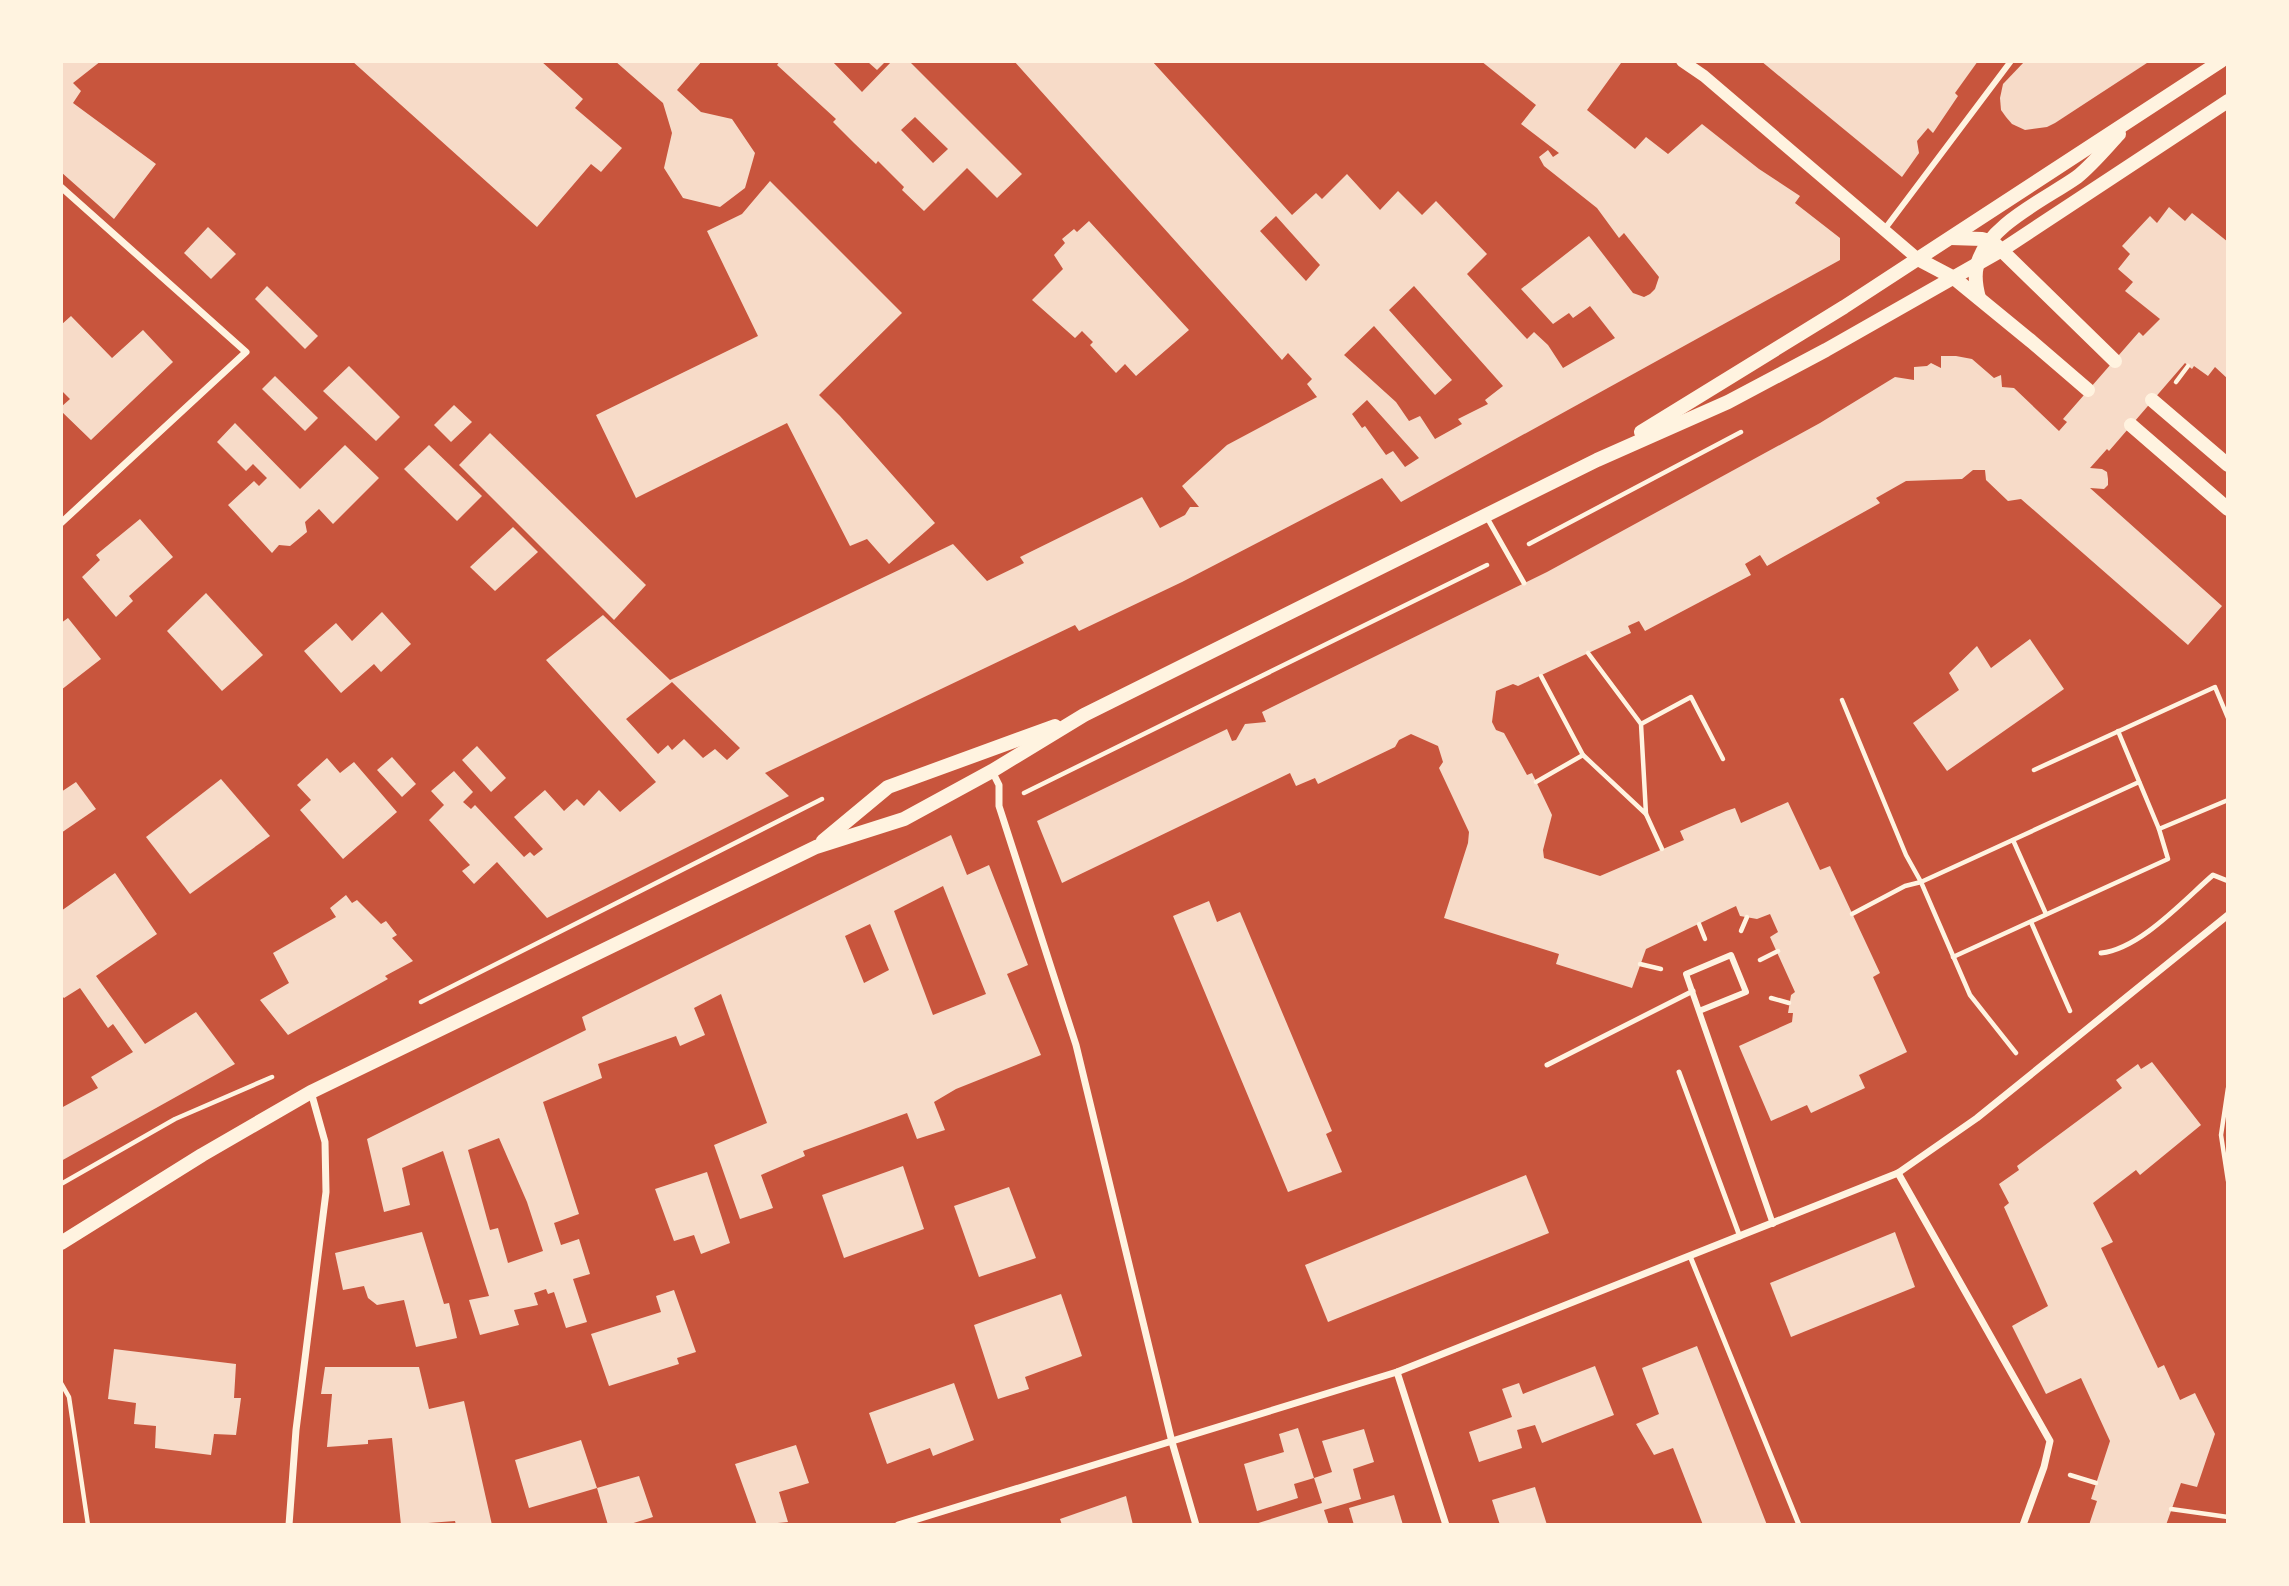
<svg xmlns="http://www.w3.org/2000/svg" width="2289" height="1586" viewBox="0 0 2289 1586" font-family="'Nunito Sans',sans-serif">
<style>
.building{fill:#f7dbc8;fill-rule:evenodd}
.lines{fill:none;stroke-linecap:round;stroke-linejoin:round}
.path{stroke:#fff3e0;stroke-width:4.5}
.service{stroke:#fff3e0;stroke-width:5}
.pedestrian{stroke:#fff3e0;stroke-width:6}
.minor{stroke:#fff3e0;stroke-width:7}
.tertiary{stroke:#fff3e0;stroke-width:12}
.secondary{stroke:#fff3e0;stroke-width:14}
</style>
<rect width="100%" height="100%" fill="#c8553d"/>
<g class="building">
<path d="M61,61H101L73,83L81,91L73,103L156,164L114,219L61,172Z"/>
<path d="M352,61H541L583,99L575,108L622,148L601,172L591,164L537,227Z"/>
<path d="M615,61H702L677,90L701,112L732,119L755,153L745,188L720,207L683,198L664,168L672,133L663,103Z"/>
<path d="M780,61H832L862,92L892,61H909L1022,174L997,198L967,168L924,211L902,190L904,187L878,161L876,164L854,143L833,122L836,119L777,65ZM915,117L948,149L933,163L901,130Z"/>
<path d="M870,61H886L877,70L868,62Z"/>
<path d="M1014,61H1152L1292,215L1316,193L1322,199L1347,174L1380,210L1398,191L1422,215L1436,201L1487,254L1467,274L1527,339L1534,332L1548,345L1563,368L1615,338L1590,306L1573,318L1569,313L1553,324L1521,289L1589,236L1633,293L1644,297L1650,294L1655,289L1659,277L1624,233L1619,238L1597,208L1544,166L1539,157L1548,150L1553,157L1559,153L1521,124L1536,105L1481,61H1619L1621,63L1587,110L1635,149L1646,137L1668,154L1702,124L1759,169L1800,196L1795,203L1840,238V260L1401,502L1382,478L1182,582L1079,631L1075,625L765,773L789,796L547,918L497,862L474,884L462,871L470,865L429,820L444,805L431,791L454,771L473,792L463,802L471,809L475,805L524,857L530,852L534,856L543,849L514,817L545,790L564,811L577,799L584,806L599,790L620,812L656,782L546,660L603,615L670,680L953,544L987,581L1024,563L1020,557L1142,497L1160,528L1185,515L1190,507H1199L1182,486L1227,445L1317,397L1307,384L1312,379L1288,353L1282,360ZM1276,216L1320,265L1306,281L1260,231ZM1414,286L1503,386L1485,400L1488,404L1458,419L1462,424L1435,439L1420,416L1409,421L1396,402L1344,355L1374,326L1435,395L1452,380L1389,310ZM1367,400L1419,458L1405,467L1393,451L1386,455L1365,426L1362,428L1352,414ZM672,682L740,748L727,760L715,749L703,758L684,739L672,750L668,745L658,754L626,719Z"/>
<path d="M1761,61H1978L1955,93L1958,96L1933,133L1928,128L1917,141L1919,153L1902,177Z"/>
<path d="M2025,61H2150L2055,123L2047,127L2025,130L2012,124L2006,117L2001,110L2000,98L2003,84Z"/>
<path d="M770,181L902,313L819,395L840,416L935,523L889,564L867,539L850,546L787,423L636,498L596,415L758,336L707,231L742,214Z"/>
<path d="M2169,207L2185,221L2192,213L2228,242V379L2215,367L2208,376L2194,366L2192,369L2185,363L2109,451L2107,449L2090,468L2102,469L2107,472L2108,479V485L2104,489L2090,488L2222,606L2188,645L2021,499L2008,501L1986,480L1985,470H1973L1962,479L1906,481L1876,498L1880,503L1767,566L1760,555L1745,564L1751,575L1645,631L1639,621L1628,626L1631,633L1518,686L1513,684L1496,691L1492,722L1496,730L1504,733L1527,775L1532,773L1552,815L1543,850L1544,858L1600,876L1684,840L1680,831L1726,811L1735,808L1741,823L1788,802L1820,870L1830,866L1880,973L1873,977L1907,1052L1859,1075L1865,1088L1811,1113L1807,1105L1771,1121L1739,1046L1792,1022L1793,1013H1788L1791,995L1795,992L1770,937L1778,932L1770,914L1757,919L1740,916L1736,906L1646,949L1632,988L1556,964L1559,954L1444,918L1468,843L1469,832L1439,768L1443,762L1438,746L1411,734L1399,740L1395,747L1318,784L1315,778L1296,786L1290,773L1062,883L1037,821L1227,729L1232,741L1236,740L1245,724L1266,722L1262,712L1547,572L1820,423L1895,377L1914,380V367L1927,366L1931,363L1941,368V356H1956L1972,359L1994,378L2001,375L2002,387L2014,388L2059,431L2067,422L2063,419L2139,332L2143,336L2160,319L2125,291L2133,282L2118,269L2130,254L2122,246L2150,216L2157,223Z"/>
<path d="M1089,221L1189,330L1136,376L1125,364L1116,373L1090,345L1093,342L1082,331L1075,338L1032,300L1063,269L1054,255L1065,243L1062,239L1074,229L1077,232Z"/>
<path d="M208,227L236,254L211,279L184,253Z"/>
<path d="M267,286L318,336L305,349L255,299Z"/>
<path d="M71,316L112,358L143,330L173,362L91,440L61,411V407L70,399L61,390V325Z"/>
<path d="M349,366L400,417L376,441L323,391Z"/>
<path d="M275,376L318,418L305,431L262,389Z"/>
<path d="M454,405L472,422L451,442L434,425Z"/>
<path d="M235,423L300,489L345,445L379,478L333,524L319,509L305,522L307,532L290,546L279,545L272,553L228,505L254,481L259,486L267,478L253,464L246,471L217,442Z"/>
<path d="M490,433L646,585L614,620L459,465Z"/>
<path d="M429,445L482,496L457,521L404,469Z"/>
<path d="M140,519L173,557L129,596L133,601L116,617L82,577L100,560L96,555Z"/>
<path d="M513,527L538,552L495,591L470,567Z"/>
<path d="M206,593L263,655L222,691L167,631Z"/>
<path d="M382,612L411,644L381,672L374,664L341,693L304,651L336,623L352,641Z"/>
<path d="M68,618L101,659L61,690V623Z"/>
<path d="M2030,639L2064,689L1947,771L1913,723L1959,690L1949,673L1977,646L1991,668Z"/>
<path d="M477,746L506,778L491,792L462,760Z"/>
<path d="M392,757L416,784L402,797L377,770Z"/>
<path d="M327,758L340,773L354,762L397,812L343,859L300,810L311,800L297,785Z"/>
<path d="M221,779L270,836L190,894L146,837Z"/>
<path d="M76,782L96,809L61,833V792Z"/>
<path d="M951,835L967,875L989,865L1028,965L1007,974L1041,1055L956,1089L934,1102L945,1130L917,1139L907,1113L803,1151L805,1156L761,1175L773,1208L740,1219L714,1145L767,1123L721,994L694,1008L705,1035L680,1046L676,1036L598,1064L602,1078L543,1102L579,1214L554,1223L561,1245L579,1239L590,1274L573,1279L587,1322L566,1328L554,1292L548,1294L546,1289L534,1293L538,1305L514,1310L519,1325L480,1335L469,1300L489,1296L443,1151L402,1168L410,1205L384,1212L367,1139L586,1030L582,1017ZM943,886L986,994L933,1015L894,911ZM870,924L889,970L864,983L845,936ZM499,1138L527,1202L543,1251L508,1263L498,1228L490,1230L468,1150Z"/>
<path d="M115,873L157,934L96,976L145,1044L196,1012L235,1064L61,1161V1108L98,1088L91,1077L133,1052L113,1024L108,1028L80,988L64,998L61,995V911Z"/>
<path d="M346,895L352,903L357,900L381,924L386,921L397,935L392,938L413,961L385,976L388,979L288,1035L260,1000L289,983L273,953L336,917L330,908Z"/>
<path d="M1209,901L1217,922L1240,912L1332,1131L1326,1134L1342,1172L1288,1192L1173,916Z"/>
<path d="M2152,1062L2201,1125L2140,1175L2136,1170L2093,1203L2113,1242L2101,1248L2158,1368L2164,1365L2180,1400L2195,1393L2215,1434L2197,1487L2181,1483L2166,1525H2089L2097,1501L2091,1499L2110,1441L2081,1378L2046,1394L2012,1326L2048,1306L2004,1207L2009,1203L1999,1184L2019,1170L2017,1166L2122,1088L2116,1080L2138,1064L2141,1069Z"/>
<path d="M903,1166L924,1229L844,1258L822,1195Z"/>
<path d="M707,1172L730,1243L701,1254L694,1235L674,1241L655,1189Z"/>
<path d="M1526,1175L1549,1233L1328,1322L1305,1265Z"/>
<path d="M1009,1187L1036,1258L979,1277L954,1206Z"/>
<path d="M422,1232L444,1304L449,1303L457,1338L416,1347L404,1300L377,1305L368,1298L364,1286L343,1290L335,1253Z"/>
<path d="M1895,1232L1915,1287L1791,1337L1770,1283Z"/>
<path d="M674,1290L696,1352L677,1358L679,1364L609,1386L591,1334L661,1312L656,1296Z"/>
<path d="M1061,1294L1082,1356L1025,1377L1029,1389L998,1399L974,1325Z"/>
<path d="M1697,1346L1767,1525H1703L1673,1448L1654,1455L1636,1424L1659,1414L1642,1368Z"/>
<path d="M114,1349L236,1364L234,1398H241L236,1435L214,1434L211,1455L155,1448L156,1426L134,1424L136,1403L108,1399Z"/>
<path d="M1595,1366L1614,1415L1542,1443L1535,1425L1517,1430L1522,1448L1479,1462L1469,1432L1512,1417L1502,1389L1519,1383L1523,1394Z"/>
<path d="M325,1367H419L429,1409L464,1401L492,1525H456L455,1521L401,1525L392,1438L368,1440V1444L327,1447L332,1394H321Z"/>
<path d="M954,1383L974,1440L933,1456L930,1448L887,1464L869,1413Z"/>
<path d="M1298,1428L1314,1478L1332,1472L1322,1441L1364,1429L1374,1462L1353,1469L1361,1499L1324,1510L1329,1525H1252L1322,1503L1314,1478L1294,1484L1298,1498L1257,1511L1244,1464L1284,1452L1279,1434Z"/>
<path d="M581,1440L597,1488L639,1476L653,1517L627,1525H608L597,1488L529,1508L515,1460Z"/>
<path d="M796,1445L809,1483L779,1492L788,1522L757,1525L735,1464Z"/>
<path d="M1535,1487L1547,1525H1500L1492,1500Z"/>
<path d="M1394,1495L1403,1525H1354L1349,1508Z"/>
<path d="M1126,1496L1133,1525H1062L1060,1519Z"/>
</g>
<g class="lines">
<g class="path">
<path d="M2176,382L2188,366"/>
<path d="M1529,544L1741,432"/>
<path d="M1541,676L1583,755L1646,814L1641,724L1588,653"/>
<path d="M1842,700L1906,855L1921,882L1905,886L1852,914"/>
<path d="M1641,724L1691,697L1723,759"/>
<path d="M2118,731L2159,829L2228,800"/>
<path d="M2034,770L2215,687L2228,718"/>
<path d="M1536,782L1583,755"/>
<path d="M1024,793L1487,565"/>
<path d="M1646,814L1662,849"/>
<path d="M2013,840L2046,914"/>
<path d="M2031,922L2070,1011"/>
<path d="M1699,924L1705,939"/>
<path d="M1741,931L1747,917"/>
<path d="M1953,957L2168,859L2159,829"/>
<path d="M1760,960L1778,951"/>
<path d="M1640,964L1661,969"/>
<path d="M1771,998L1789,1003"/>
<path d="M421,1002L822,799"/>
<path d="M2016,1053L1970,995L1921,882L2139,782"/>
<path d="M2228,1088L2221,1135L2228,1181"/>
<path d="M61,1184L175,1119L272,1077"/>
<path d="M61,1383L69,1397L88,1525"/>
<path d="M2070,1475L2096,1483"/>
<path d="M2171,1509L2228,1517"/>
</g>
<g class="service">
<path d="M1486,516L1524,583"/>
<path d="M2101,953C2140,949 2184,900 2213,875L2228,881"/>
<path d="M1547,1065L1693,991"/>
<path d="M1679,1072L1740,1237"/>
<path d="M1690,1256L1799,1525"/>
</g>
<g class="pedestrian">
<path d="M1884,230L2011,61"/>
<path d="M1699,1011L1746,992L1731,955L1686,974L1773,1224"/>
</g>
<g class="minor">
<path d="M61,187L246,352L61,523"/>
<path d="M992,771L999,785V806L1076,1045L1172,1442L1196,1525"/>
<path d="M1898,1173L2050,1441L2044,1467L2023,1525"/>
<path d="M1397,1372L1446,1525"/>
<path d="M289,1525L296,1430L326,1192L325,1142L311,1092"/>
<path d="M898,1525L1397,1372L1898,1173L1977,1118L2228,915"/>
</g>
<path class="tertiary" d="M1682,61L1704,76L1918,259"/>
<g class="secondary">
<path d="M1951,238L1982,239L1993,242L2115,361"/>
<path d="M1918,259L1954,278L2031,341L2088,390"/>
<path d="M1979,298C1976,287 1974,277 1977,266C1985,226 2046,199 2077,177C2092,165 2106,148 2119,134"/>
<path d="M2152,400L2228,465"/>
<path d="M2131,425L2228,509"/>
<path d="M1641,432L1844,307L2221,61"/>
<path d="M823,841L888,787L1055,726"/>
<path d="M61,1243L202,1155L311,1092L816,847L904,819L992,771L1084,715L1597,460L1728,402L1826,350L2002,250L2228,101"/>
</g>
</g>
<rect width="2289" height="1586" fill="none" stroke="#fff3e0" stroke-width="126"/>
</svg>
